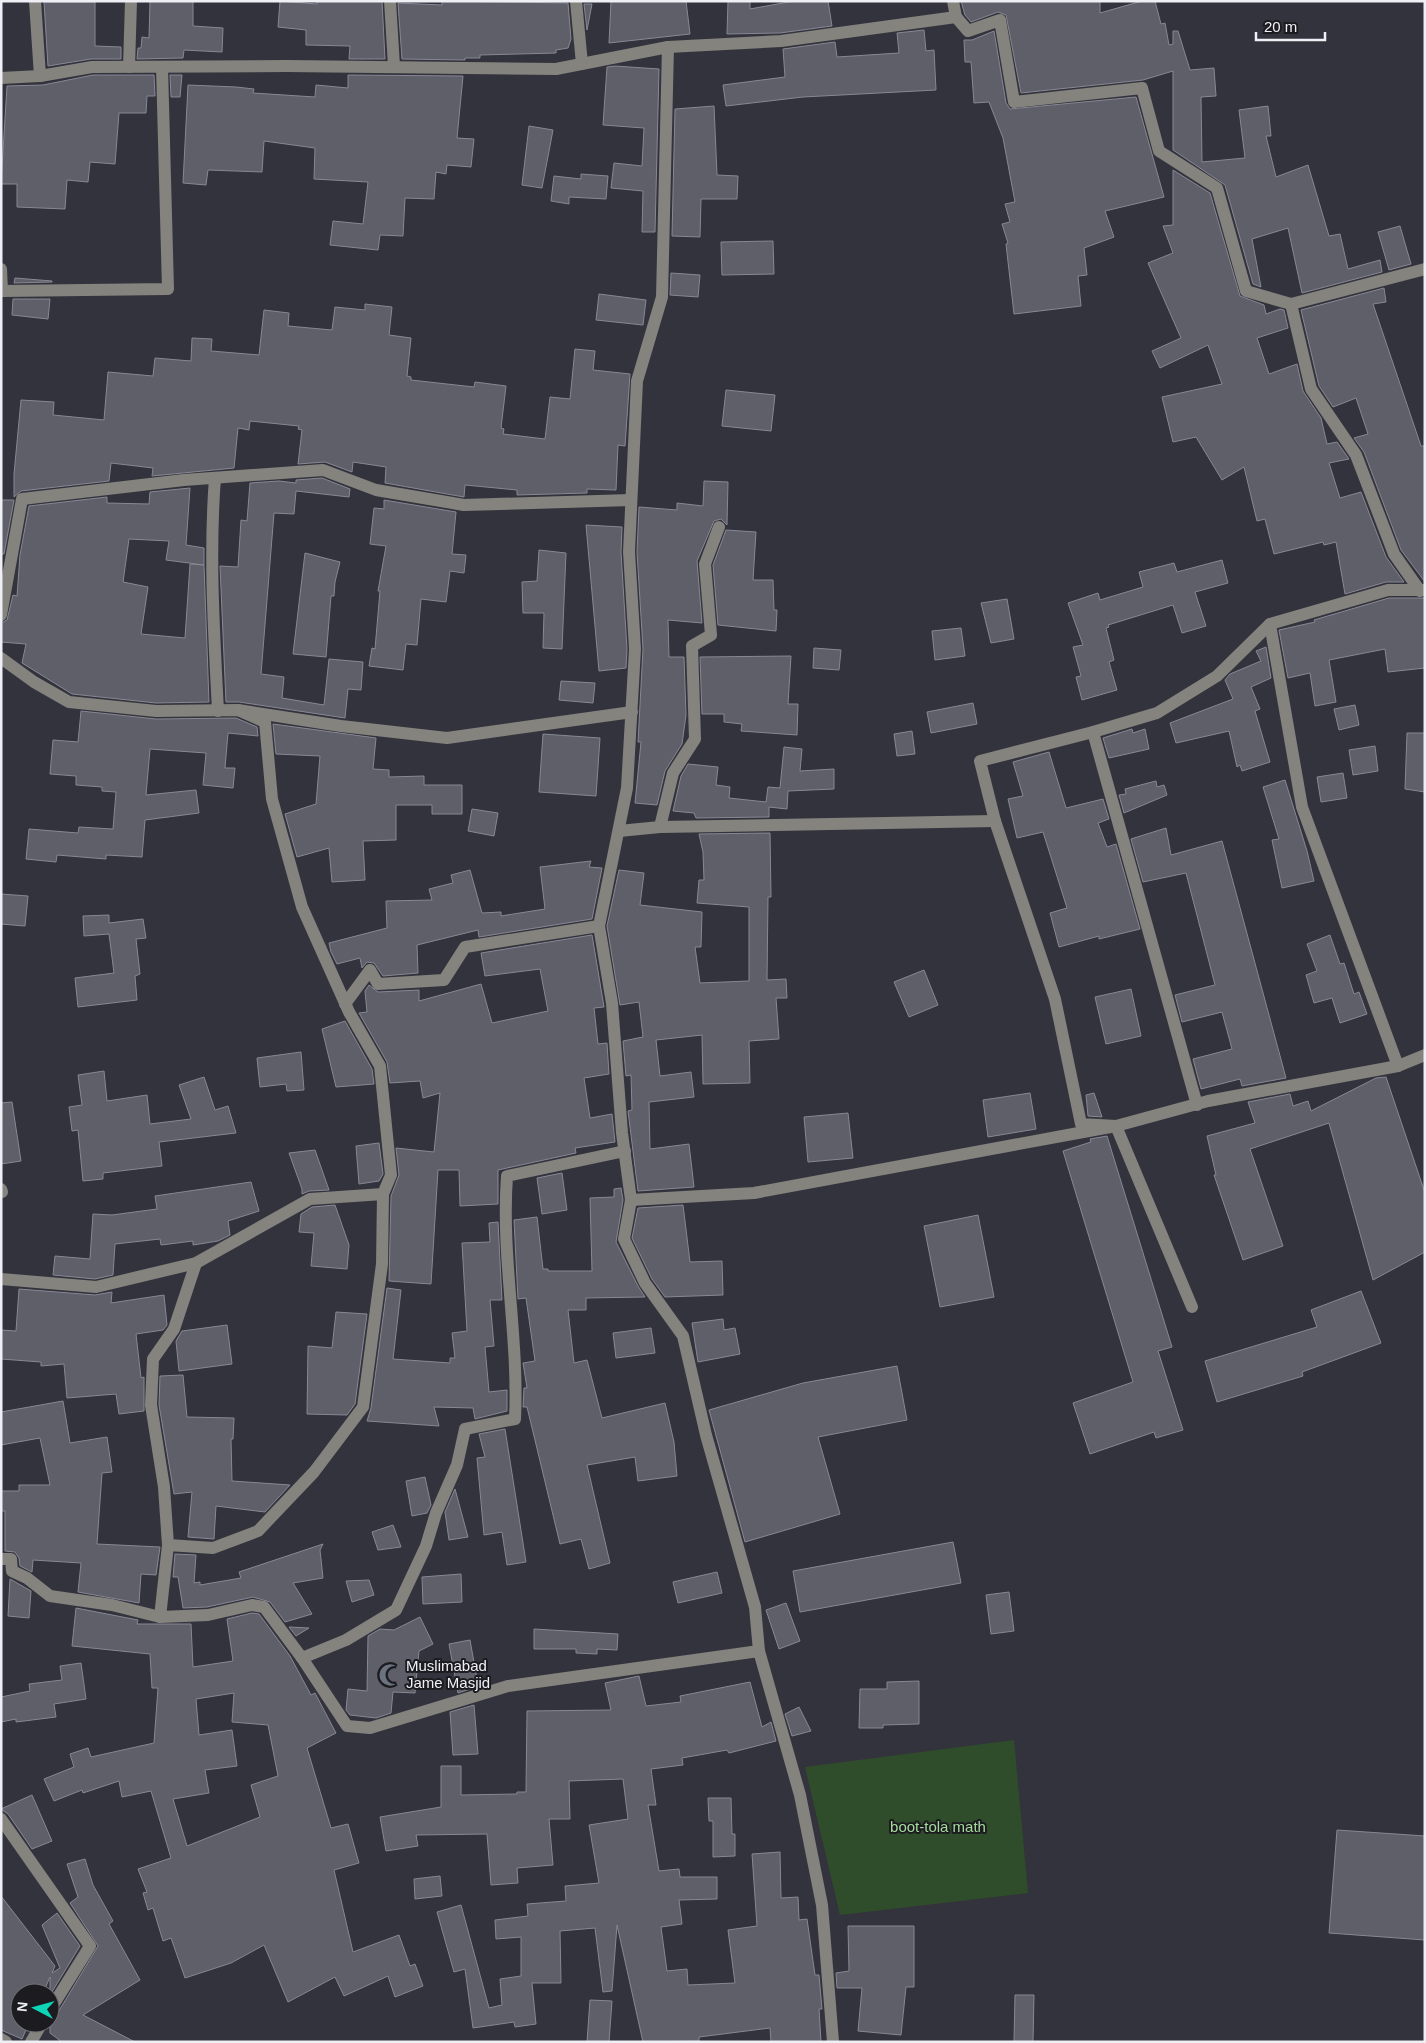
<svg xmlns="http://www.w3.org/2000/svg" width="1426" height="2043" viewBox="0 0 1426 2043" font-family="Helvetica,sans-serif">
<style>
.green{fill:#2f4d2a}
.building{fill:#5f5f6a;stroke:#878894;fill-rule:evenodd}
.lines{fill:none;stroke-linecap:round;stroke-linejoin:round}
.minor{stroke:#85837e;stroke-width:12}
.labels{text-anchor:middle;stroke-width:4;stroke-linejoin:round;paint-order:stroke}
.poi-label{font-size:15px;fill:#efeff6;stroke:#1b1b20;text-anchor:start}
.park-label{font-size:15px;fill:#a5db9b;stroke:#1b1b20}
</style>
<rect width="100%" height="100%" fill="#33333d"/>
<path class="green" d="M1014,1740L1028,1893L840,1915L805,1767Z"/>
<g class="building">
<path d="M150,1H193V26L223,28L222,52L184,50L183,58L137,59L138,48H141L142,37L149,38Z"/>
<path d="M280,1L317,4V1H382L385,59H349L350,46L306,45V30L278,27Z"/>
<path d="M442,1L568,3L571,39L568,48L556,50V53L480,55V58H465V60L402,59L398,3L442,5Z"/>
<path d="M611,1H686L690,34L609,43Z"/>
<path d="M728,1H750V9L794,1H828L832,26L780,33L727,34Z"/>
<path d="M961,1H1100V13L1142,1H1155L1161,24L1165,23L1169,45L1173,44V31H1178L1190,70L1214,68L1216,96L1201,97L1202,162L1245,158L1239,110L1268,106L1271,136H1266L1276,177L1308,165L1329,236L1340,234L1348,269L1380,260L1382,272L1302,293L1288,228L1252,239L1261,287L1253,284L1225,185L1173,150V71L1143,80L1021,93L1006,15L998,12L971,22L965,15Z"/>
<path d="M44,2H95V46L121,47V59H91L48,66Z"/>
<path d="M584,4H592L587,30Z"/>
<path d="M924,30L926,51L934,50L936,90L803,97L726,106L723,85L785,77L783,49L835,42L837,57L899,53L897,33Z"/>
<path d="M994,31L1006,103L1010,109L1136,97L1164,197L1105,211L1114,237L1084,248L1087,275L1078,276L1081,306L1014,314L1006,244L1008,243L1002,224L1010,222L1005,204L1015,202L1003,138L989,102L974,103L971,62H965L964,40H972Z"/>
<path d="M615,66L659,69L655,232H642L643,191L611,188L614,163L642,166L644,128L603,125L607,67Z"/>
<path d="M93,75H154L155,96H147L146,113H119L115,164L90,162L88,182L67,180L65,209L17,207V184H1L7,86L43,85Z"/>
<path d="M170,75H182L180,97H171Z"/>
<path d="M348,75L463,76L457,138L474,139L471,167L447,165L446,174L436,172L434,199L405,198L403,236L380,235L378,250L330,245L333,221L363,224L368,182L314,179L315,148L264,141L262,172L208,170L206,185L183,183L188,85L236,87L254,89L253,93L315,97L316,85L348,88Z"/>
<path d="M714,106L717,175L738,176L737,199H701L700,237L672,236L675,109Z"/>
<path d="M529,126L553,130L542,188L522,185Z"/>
<path d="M1173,170L1210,193L1240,296L1264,305L1266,314L1280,309L1284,310L1288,328L1257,338L1269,374L1297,364L1303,391L1321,418L1327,444L1337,442L1349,459L1329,463L1340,498L1361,492L1386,557L1404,582H1386L1345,594L1336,542L1324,545L1323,542L1274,554L1265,519L1257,521L1244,467L1222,480L1196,437L1173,442L1162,397L1222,384L1208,345L1160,368L1152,351L1181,338L1148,263L1173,253L1163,226L1173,225Z"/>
<path d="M581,174L608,176L606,199L569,197V204L551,201L554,176L581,179Z"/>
<path d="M1400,226L1411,264L1389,270L1378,232Z"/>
<path d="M773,241L774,274L722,275L721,242Z"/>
<path d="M671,273L700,275L698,297L670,295Z"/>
<path d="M15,278L52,281V282L14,283Z"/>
<path d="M1384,288L1386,302L1373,304L1421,446H1425V582L1401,550L1364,452L1354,438L1368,434L1356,398L1333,407L1319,386L1301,310Z"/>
<path d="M599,294L646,300L643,325L596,320Z"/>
<path d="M13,299H50L48,319L12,315Z"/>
<path d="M365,304L392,307L389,335L411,338L407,376L411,377V380L474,387L475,382L506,386L501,428L504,429L503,434L545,439L550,397L570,399L575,349L595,351L593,370L630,374L625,446L618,445L616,490L587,489V493L517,495V490L465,485L464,497L385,483L386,467L353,462L352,472L325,462L298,464L302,430L298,429L299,426L250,421L249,430L238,428L234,468L152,476L153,468L111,463L109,481L21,491L14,497V474L21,400L54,402L53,415L104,420L108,372L153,376L155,358L191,361L192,338L212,339L211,351L259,355L264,310L289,313L288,326L332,330L335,307L365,310Z"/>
<path d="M726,390L775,395L771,431L722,426Z"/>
<path d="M322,478L350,489L349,497L296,491L294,514L274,513L261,674L284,677L282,698L324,705L329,659L363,662L361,690L348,689L345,718L239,702H226L220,566L238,567L241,520L247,521L250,483L279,481L296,483V480Z"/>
<path d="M704,481L728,482L727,525L721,519L714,521L697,561L702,623L668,620L669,657H684L686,715L682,744L665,771L657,805L635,803L641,742H638L643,649L637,552L639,507L677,510V503L703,506Z"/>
<path d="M190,488L186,545L204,548V565L166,560L169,541L129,539L123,582L148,587L141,634L185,638L190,564L204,565L209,702L156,703L72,694L22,663L26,644L1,642V623L7,620L13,595L17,596L20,555L29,506L107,497V503L149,504L150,492Z"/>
<path d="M1,500H14L4,554H1Z"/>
<path d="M384,500L456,512L452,554L466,555L464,573L450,571L446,602L421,599L417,645L406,644L403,670L369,666L372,648L375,649L380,591H378L386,546L370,544L374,508L384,509Z"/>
<path d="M586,525L622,527L621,552L627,649L626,668L599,671Z"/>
<path d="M726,530L756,532L753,580H773L774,610H777L776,631L718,625L713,565Z"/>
<path d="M539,550L566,553L562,649L543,648L544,613H523L522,582L537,581Z"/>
<path d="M305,553L340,562L335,582L334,596H331L326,657L293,654Z"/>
<path d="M1222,560L1228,583L1195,592L1206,626L1182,633L1173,605L1108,625L1109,627L1106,628L1114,660L1109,662L1117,690L1082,700L1076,677L1081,676L1073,647L1083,645L1068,603L1098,593L1100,600L1143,587L1139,572L1174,563L1177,572Z"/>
<path d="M1389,598H1425V668L1388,672L1385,649L1329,660L1336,702L1315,706L1310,673L1288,678L1279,630L1315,622L1314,620Z"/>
<path d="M1007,599L1014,639L991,643L981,603Z"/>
<path d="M961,628L965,656L935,660L932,631Z"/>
<path d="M1266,647L1271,678L1251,687L1260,709L1255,711L1270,762L1242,771L1240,765L1237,767L1229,731L1176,743L1170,723L1233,699L1225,680L1230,674L1261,661L1256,651Z"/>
<path d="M814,648L841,650L839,670L813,668Z"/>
<path d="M791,656L788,704H798L797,735L741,731L742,724L724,722V714H702L700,657Z"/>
<path d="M561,681L595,683L593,703L559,700Z"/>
<path d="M973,703L977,724L931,733L927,712Z"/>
<path d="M1355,705L1359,725L1339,730L1334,709Z"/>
<path d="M81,711L156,719L236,718L257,727L258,736L228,733L225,768H235L233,788L203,785L206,753L150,749L146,795L196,790L199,813L145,820L142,857L106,855V859L57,855L56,862L26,859L29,829L78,833L79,827L113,829L116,792L102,791V787L76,785V776L50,774L53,740L78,742Z"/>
<path d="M273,724L376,738L373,769L389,770V777L424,776V785H462V814H432V805H396V840L363,841L365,880L332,882L329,848L297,857L285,814L316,804L320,756L276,754Z"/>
<path d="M1132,729L1133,733L1145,729L1149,749L1109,758L1103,738Z"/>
<path d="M912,731L915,754L897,756L894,734Z"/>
<path d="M1407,733H1425V792L1405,789Z"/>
<path d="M543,734L600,738L596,796L539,792Z"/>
<path d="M1375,746L1378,771L1353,775L1349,750Z"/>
<path d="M784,747L802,749L800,771L834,769V789L788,791L787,809L769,807V817L696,818L694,813L673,811L681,776L688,764L718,767L716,785L730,787L729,798L766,802L768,787L780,788Z"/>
<path d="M1049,752L1066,808L1103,799L1109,819L1098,823L1107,847L1116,844L1140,929L1099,939V936L1059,947L1050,913L1067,908L1043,832L1017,838L1008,799L1023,796L1013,762Z"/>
<path d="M1343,773L1347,798L1321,802L1317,777Z"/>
<path d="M1285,780L1307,851L1314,881L1282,888L1272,840L1279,839L1263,787Z"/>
<path d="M1156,781L1157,787L1164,785L1167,795L1124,813L1119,795L1126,794L1125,789Z"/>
<path d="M472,809L498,813L494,836L468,831Z"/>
<path d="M1166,828L1171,855L1222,841L1286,1078L1242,1086L1240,1079L1201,1089L1193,1059L1232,1049L1222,1012L1182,1022L1175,995L1215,985L1186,873L1143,882L1131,839Z"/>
<path d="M770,833L771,897H768L767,980L786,979L787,998H776L779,1039L749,1041L750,1083L703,1084L702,1035L656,1040L660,1076L691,1072L694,1097L649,1102L650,1149L689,1144L694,1187L638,1191L628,1111L632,1110L631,1075L626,1076L623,1041L643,1037L639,1002L620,1005L607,926L619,870L644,873L640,905L702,912L701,947H695L700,983L749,981V907L697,903L699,880H704L703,852L699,834Z"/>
<path d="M591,861L589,867L602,868L592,919L479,937L478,930L417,945L418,973L383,976L374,963L367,962L362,968L360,958L337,964L331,952L329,943L387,928L386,901L432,900L429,889L453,883L451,875L470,870L482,913L501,912V916L545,909L540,867Z"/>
<path d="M1,894L28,896L25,926L1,924Z"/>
<path d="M109,915V923L143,919L146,938L136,939L140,974L135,976L137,1000L78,1007L75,978L114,973L109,934L84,936L83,916Z"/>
<path d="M592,935L604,1007L594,1008L598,1044L607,1043L609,1074L584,1078L590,1118L612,1114L615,1142L575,1148L576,1153L498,1170V1204L460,1206L459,1170H438L431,1284L389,1281L391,1196L399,1175L396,1148L434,1152L440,1093L423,1098L420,1081L390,1083L387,1062L359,1013L367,1012L365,991L369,985L378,992L419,990V1001L481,984L492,1023L548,1011L540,969L485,976L481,953Z"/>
<path d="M1330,935L1340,964L1344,963L1354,994L1359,992L1367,1014L1340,1023L1332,998L1314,1003L1306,975L1317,971L1307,944Z"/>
<path d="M924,970L938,1005L909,1017L894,982Z"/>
<path d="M1131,989L1141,1036L1106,1044L1095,997Z"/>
<path d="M345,1021L372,1069L374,1084L336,1087L322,1029Z"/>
<path d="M301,1052L304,1090L287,1091L286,1084L260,1087L257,1058Z"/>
<path d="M104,1071L107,1101L147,1095L150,1124L191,1119L179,1085L204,1077L215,1110L228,1106L236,1133L159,1142L162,1166L103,1173V1179L83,1181L78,1130L72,1131L69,1107L82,1105L78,1075Z"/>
<path d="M1386,1077L1425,1193V1252L1373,1280L1329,1123L1250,1149L1283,1246L1243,1260L1214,1175H1216L1207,1136L1255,1123L1248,1102L1290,1094L1293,1106L1308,1101L1311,1111L1376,1078Z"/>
<path d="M1030,1093L1036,1129L988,1137L983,1100Z"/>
<path d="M1094,1093L1102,1117L1088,1116L1086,1095Z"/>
<path d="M12,1102L21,1161L1,1164V1103Z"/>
<path d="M848,1113L853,1158L808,1162L804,1117Z"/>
<path d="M1107,1136L1172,1347L1158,1351L1183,1430L1156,1438L1154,1432L1090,1454L1073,1403L1133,1382L1063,1151L1091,1142L1090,1139Z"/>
<path d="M379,1143L383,1174L379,1181L359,1184L356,1146Z"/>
<path d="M315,1150L329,1190L309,1191L302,1194V1189L289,1153Z"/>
<path d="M562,1173L567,1210L542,1214L537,1178Z"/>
<path d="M251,1182L259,1211L228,1221L230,1235L218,1241L193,1245V1241L161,1245L160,1239L115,1244L113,1275L95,1279L53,1275L55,1256L90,1259L93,1214L112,1215L157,1209L155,1196Z"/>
<path d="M621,1188L623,1200L616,1242L638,1286L645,1297L586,1298V1310H568L574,1363L587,1360L602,1418L665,1403L674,1442L677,1476L638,1481L635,1457L587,1465L610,1563L589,1569L581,1539L560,1544L527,1407H523L524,1388H527L523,1363L535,1361L526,1298L518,1299L514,1220L537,1217L543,1269H548V1271H592L590,1198L614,1197V1189Z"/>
<path d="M335,1205L349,1245L347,1269L311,1266L314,1233L299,1232L301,1214L312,1207Z"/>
<path d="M683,1205L690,1262L722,1261L723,1295L665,1297L652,1279L632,1238L638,1208Z"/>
<path d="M978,1215L994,1297L940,1307L924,1226Z"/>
<path d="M498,1222L502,1300H490L494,1346L485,1347L489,1392L507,1390V1411L475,1419L473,1408L434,1407L439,1426L367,1421L371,1408L387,1288L401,1290L393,1359L450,1363V1358H455L452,1333L467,1331L462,1243L490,1242L489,1223Z"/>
<path d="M19,1289L95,1295L112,1292L111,1303L164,1295L167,1325L163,1330L136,1334L141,1378L144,1377V1411L119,1414L116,1394L67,1398L64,1364L41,1366V1362L1,1359V1330L16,1331Z"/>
<path d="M1361,1291L1381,1343L1302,1372L1303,1376L1217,1402L1205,1361L1317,1327L1311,1310Z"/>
<path d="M336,1312L367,1314L355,1404L347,1415L307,1414L308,1346L332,1348Z"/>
<path d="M723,1319L724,1330L735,1328L740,1354L698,1362L692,1323Z"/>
<path d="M227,1325L232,1364L179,1371L176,1341L182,1331Z"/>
<path d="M651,1328L655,1353L616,1358L613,1333Z"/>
<path d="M897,1366L907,1420L818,1437L840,1514L745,1542L709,1410L803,1383Z"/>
<path d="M183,1375L187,1417L234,1418L233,1439H231L232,1481L290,1485L265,1512L216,1506L214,1539L188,1537L192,1492L174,1494L159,1405L160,1376Z"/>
<path d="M63,1401L70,1443L107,1437L112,1472L102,1473L97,1544L160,1547L156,1575L141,1574L139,1603L78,1592L81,1563L33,1560L32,1572L20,1566L19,1558L15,1552L5,1551V1511H1V1491H19V1485H50L40,1438L1,1445V1412Z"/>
<path d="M505,1429L526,1562L507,1565L502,1532L484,1535L477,1458L485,1457L479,1434Z"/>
<path d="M425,1477L431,1505L427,1513L412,1516L406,1481Z"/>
<path d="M455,1489L468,1537L449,1540L445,1512Z"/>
<path d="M393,1525L401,1547L378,1550L372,1532Z"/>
<path d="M953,1542L961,1583L800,1612L793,1571Z"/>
<path d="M323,1544L320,1550L323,1578L293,1583L312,1614L285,1622L270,1602L253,1597L207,1607L183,1608L178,1577H173L175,1554L196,1555L194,1583L200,1582V1585L241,1578L239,1572Z"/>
<path d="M717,1572L722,1593L678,1603L673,1582Z"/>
<path d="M461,1574L462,1602L423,1604L422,1577Z"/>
<path d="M10,1579L31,1591L29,1618L8,1616Z"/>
<path d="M369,1580L374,1595L352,1602L346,1581Z"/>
<path d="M1009,1592L1014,1631L991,1634L986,1595Z"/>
<path d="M786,1603L800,1641L779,1649L766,1610Z"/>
<path d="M76,1608L138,1620L137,1624H191L193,1667L233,1661L227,1619L252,1613L259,1614L290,1656L311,1695L315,1693L336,1733L307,1748L331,1828L348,1824L359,1863L334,1870L353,1952L399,1935L410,1966L415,1964L423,1986L395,1997L388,1976L344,1996L335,1977L288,2002L264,1945L231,1963L185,1978L171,1938L163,1941L153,1908L148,1910L143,1893L147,1892L138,1869L171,1858L151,1791L122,1797L119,1781L83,1793L82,1790L54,1801L44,1779L74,1767L70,1754L88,1748L91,1757L154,1743L158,1688H152L150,1654L72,1646ZM234,1693L232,1722L268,1725L278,1776L251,1785L260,1817L187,1846L173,1799L209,1793L205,1770L237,1766L232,1730L199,1735L196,1699Z"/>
<path d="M420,1617L433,1644L419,1651L415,1693L393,1692L391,1713L376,1718L350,1715L346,1710L348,1689L367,1691L368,1636L380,1629L394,1630Z"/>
<path d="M289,1627L309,1628L296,1636Z"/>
<path d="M534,1629L618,1634L617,1650L597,1649V1654L576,1653V1649H534Z"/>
<path d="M470,1640L477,1679L472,1680L473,1688L458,1693L449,1644Z"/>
<path d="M81,1663L86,1699L54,1704L56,1717L16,1722V1719L1,1722V1697L30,1691L29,1684L62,1680L60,1666Z"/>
<path d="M639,1676L646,1706L681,1702L680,1696L750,1682L762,1727L771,1722L776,1741L729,1753L727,1750L682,1758L683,1765L651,1769L656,1805H648L659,1871L679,1869L680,1877H717V1899L679,1900L682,1924L661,1927L667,1971L687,1969L688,1985L735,1983L728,1930L757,1926L752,1854L780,1852L781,1898L798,1897L799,1920L807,1919L815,1975H819L822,2009H819L821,2042H771L770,2028L699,2037V2041L643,2042L617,1925L612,1991L603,1992L595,1928L560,1931L561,1983H532L536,2024L515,2027L514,2022L473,2028L465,1969L454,1972L437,1912L461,1905L489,2008L502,2005L500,1979L521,1976V1937L496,1939L495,1920L528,1916L527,1904L566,1901L565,1886L599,1883L589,1825L628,1819L623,1779L569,1781L570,1819H549L553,1865L517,1868L518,1883L491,1885L487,1834L416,1835L418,1846L386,1851L380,1817L441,1807V1766H461V1795L517,1794V1792H526L527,1711L611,1710L605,1683Z"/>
<path d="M919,1681V1724L883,1725V1728H859L860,1689H887V1682Z"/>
<path d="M474,1705L478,1754L453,1755L450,1712Z"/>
<path d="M799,1707L811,1731L792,1736L785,1714Z"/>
<path d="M32,1795L52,1841L32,1849L8,1814L1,1809Z"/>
<path d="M708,1798H731L732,1834H735V1856L713,1857V1821H709Z"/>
<path d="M1337,1830L1425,1836V1940L1329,1933Z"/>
<path d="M85,1859L93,1885L113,1921L109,1924L140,1980L83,2015L135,2042H62L50,2033V2018L57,2014L98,1946L70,1903L78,1897L67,1864Z"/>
<path d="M440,1876L442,1896L415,1899L414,1879Z"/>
<path d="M1,1896L55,1966L52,1973L60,1968L42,1925L57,1913L80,1946L50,1995V1977L43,1993H20V2023H29L22,2039L1,2030Z"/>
<path d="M848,1926H914V1987H906L901,2035L858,2031L862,1988H837L836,1973L849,1971Z"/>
<path d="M1015,1995H1034L1033,2042H1014Z"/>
<path d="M590,2000L612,2001L609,2042H587Z"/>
</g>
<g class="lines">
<g class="minor">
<path d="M35,1L40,76"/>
<path d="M390,1L394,66"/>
<path d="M576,1L582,64"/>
<path d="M956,17L968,31L1000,20L1014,102L1142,88L1159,151L1217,188L1246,291L1291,304L1311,389L1356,455L1394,554L1420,591"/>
<path d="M668,47L781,41L956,17L953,1"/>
<path d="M129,67L131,1"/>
<path d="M1,78L40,76L92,67L286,66L556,69L668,47L662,297L637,381L629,552L635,649L627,788L599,926L612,1003L622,1133L631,1200L754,1193L1116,1126L1208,1101L1398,1066L1425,1055"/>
<path d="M1,269L2,291L168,289L162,67"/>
<path d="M1291,304L1425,269"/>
<path d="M215,478C209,555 214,633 218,711"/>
<path d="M1,615L22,499L184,480L323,470L376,490L464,505L631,500"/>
<path d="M1,658L34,682L69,702L156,711L238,710L341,726L447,738L632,712"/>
<path d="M1093,732L1197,1105"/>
<path d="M660,827L673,773L695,739L692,646L711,635L705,564L719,527"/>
<path d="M619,831L660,827L995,821"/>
<path d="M345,1004L370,970L378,984L444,980L465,947L599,926"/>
<path d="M1398,1066L1302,807L1270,624L1388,590H1425"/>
<path d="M625,1151L507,1176C501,1257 519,1338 515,1419L465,1429L457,1465L436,1513L426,1546L396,1610L346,1640L302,1658L347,1726L370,1728L508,1686L759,1651"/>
<path d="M1,1189L2,1192"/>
<path d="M631,1200L624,1239L645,1283L683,1336L706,1435L755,1607L759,1651L800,1795L822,1905L833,2042"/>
<path d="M196,1263L174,1329L153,1359L151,1405L164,1487L168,1545L160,1617L208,1615L252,1605L264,1607L302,1658"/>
<path d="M1,1279L96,1287L196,1263L310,1199L383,1194L391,1175L380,1066L349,1012L302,907L272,799L265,722L238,710"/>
<path d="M1192,1307L1116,1126L1081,1124L1055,999L995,821L980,761L1093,732L1157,713L1217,676L1270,624"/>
<path d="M168,1545L213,1548L258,1531L314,1472L363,1407L382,1264L383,1194"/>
<path d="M1,1559H11L12,1571L27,1578L50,1596L112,1605L160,1617"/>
<path d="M1,1819L90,1946L50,2010"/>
<path d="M1,2039L6,2042"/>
<path d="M31,2042L42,2023"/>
</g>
</g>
<defs>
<symbol id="mosque-bare" viewBox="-9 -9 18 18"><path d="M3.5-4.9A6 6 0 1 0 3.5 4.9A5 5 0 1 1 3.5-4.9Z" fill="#6b7280" stroke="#1b1b20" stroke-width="2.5" paint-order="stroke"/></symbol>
</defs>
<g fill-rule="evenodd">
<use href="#mosque-bare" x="374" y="1659" width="32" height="32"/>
</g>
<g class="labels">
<g class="poi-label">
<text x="406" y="1671">Muslimabad<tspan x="406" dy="17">Jame Masjid</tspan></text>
</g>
<g class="park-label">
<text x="938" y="1832">boot-tola math</text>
</g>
</g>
<rect width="1426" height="2043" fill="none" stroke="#efeff6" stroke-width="5"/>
<g transform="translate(35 2008) rotate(276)"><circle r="24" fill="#1b1b20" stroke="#707076"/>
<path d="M0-4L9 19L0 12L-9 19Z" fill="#0ed5b5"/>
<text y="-8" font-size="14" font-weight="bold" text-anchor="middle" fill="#efeff6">N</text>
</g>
<path d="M1256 32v8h69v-8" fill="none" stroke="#efeff6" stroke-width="2.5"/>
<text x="1264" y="32" font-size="15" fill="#efeff6" stroke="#1b1b20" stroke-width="4" paint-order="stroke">20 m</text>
</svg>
